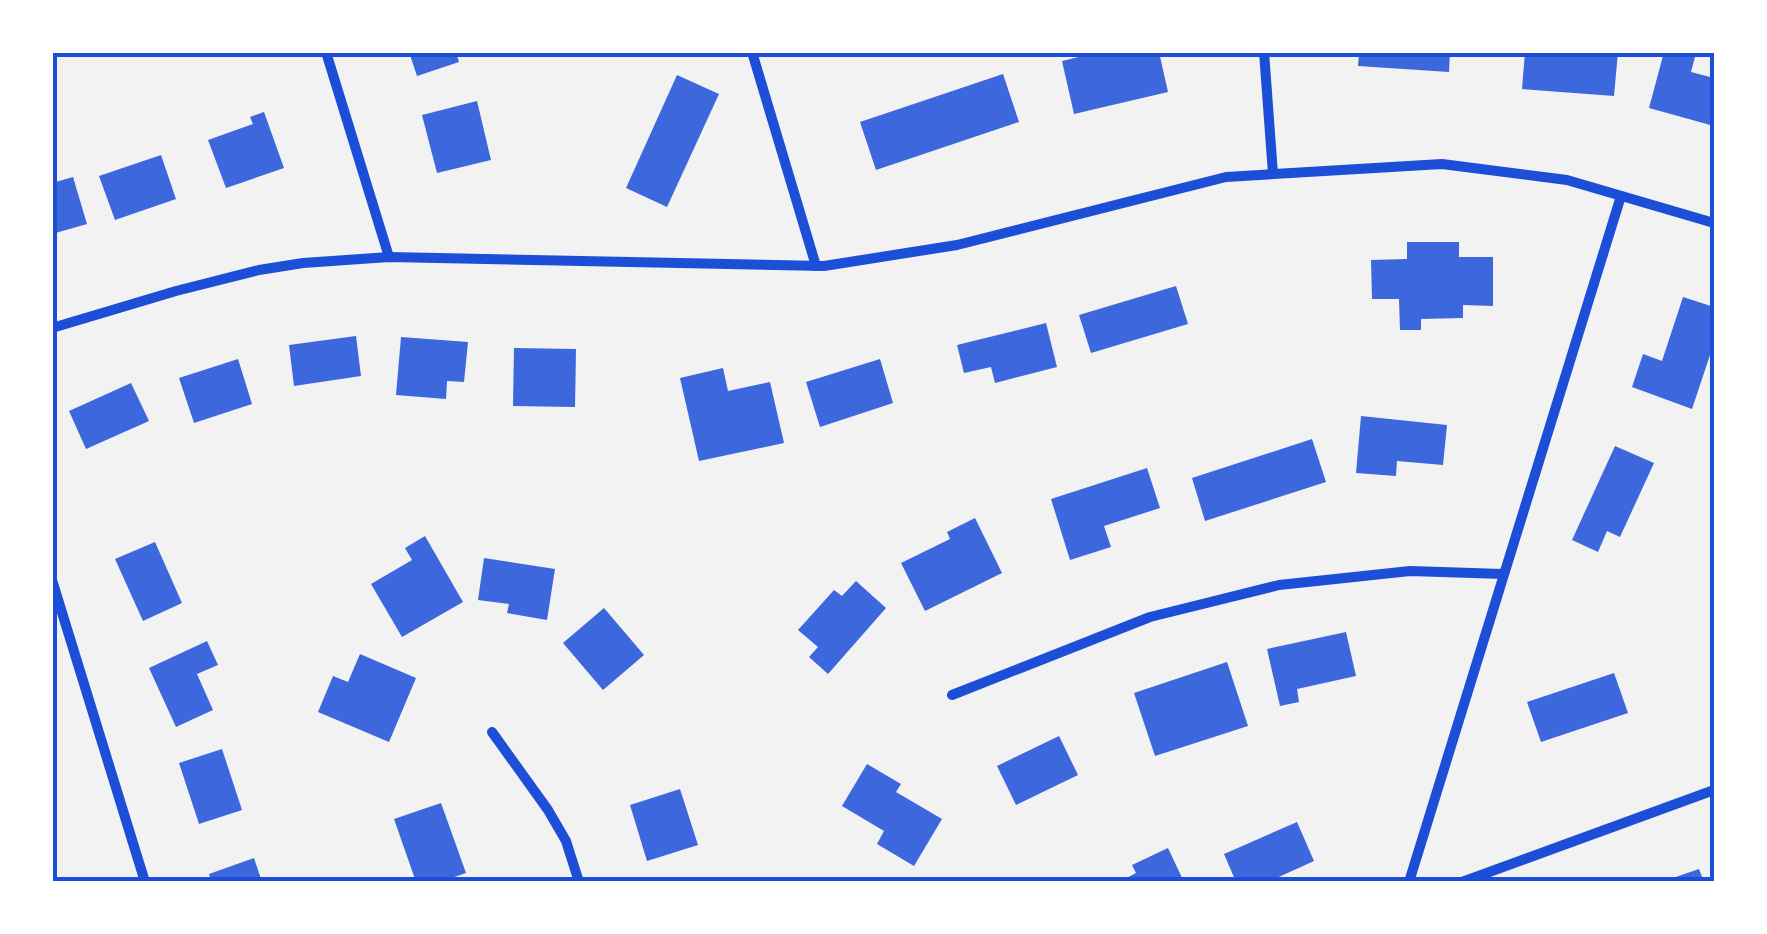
<svg xmlns="http://www.w3.org/2000/svg" width="1767" height="934" viewBox="0 0 1767 934" font-family="Manrope,sans-serif">
<style>
.building{fill:#3d67dc}
.lines{fill:none;stroke-linecap:round;stroke-linejoin:round}
.minor{stroke:#1d4ed8;stroke-width:10}
.neatline{fill:none;stroke:#1d4ed8;stroke-width:4}
</style>
<rect width="100%" height="100%" fill="#f2f2f2"/>
<g class="building">
<path d="M409,52H456L459,62L417,76Z"/>
<path d="M1099,52H1159L1168,92L1074,114L1062,61Z"/>
<path d="M1359,52H1450L1449,72L1358,66Z"/>
<path d="M1525,52H1618L1614,96L1522,89Z"/>
<path d="M1664,52H1680L1695,57L1691,72L1714,78V126L1649,108Z"/>
<path d="M1003,74L1019,122L876,170L860,122Z"/>
<path d="M677,75L719,94L667,207L626,188Z"/>
<path d="M477,101L491,160L437,173L422,115Z"/>
<path d="M264,112L284,168L226,188L208,140L253,124L250,117Z"/>
<path d="M161,155L176,199L115,220L99,176Z"/>
<path d="M73,177L87,224L52,234V183Z"/>
<path d="M1407,242H1459V257H1493V306L1463,305V318L1421,319V330H1400L1399,299H1372L1371,260L1407,259Z"/>
<path d="M1176,286L1188,324L1091,353L1079,315Z"/>
<path d="M1683,297L1714,307V343L1692,409L1632,387L1643,354L1662,361Z"/>
<path d="M1046,323L1057,367L995,383L991,367L964,373L957,345Z"/>
<path d="M356,336L361,376L294,386L289,345Z"/>
<path d="M401,337L468,342L464,382L447,381L446,399L396,395Z"/>
<path d="M514,348L576,349L575,407L513,406Z"/>
<path d="M238,359L252,404L194,423L179,378Z"/>
<path d="M880,359L893,403L820,427L806,382Z"/>
<path d="M723,368L728,391L770,382L784,443L699,461L680,378Z"/>
<path d="M131,383L149,421L86,449L69,411Z"/>
<path d="M1361,416L1447,425L1443,465L1397,461L1396,476L1356,473Z"/>
<path d="M1312,439L1326,482L1205,521L1192,478Z"/>
<path d="M1615,446L1654,463L1620,537L1607,531L1598,552L1572,540Z"/>
<path d="M1147,468L1160,508L1104,526L1111,547L1070,560L1051,499Z"/>
<path d="M975,518L1002,573L925,611L901,563L950,539L947,532Z"/>
<path d="M425,536L463,602L402,637L371,584L412,560L405,548Z"/>
<path d="M155,542L182,603L143,621L115,559Z"/>
<path d="M484,558L555,569L547,620L507,613L509,604L478,600Z"/>
<path d="M856,581L886,608L828,674L809,657L818,647L798,630L834,590L842,596Z"/>
<path d="M604,608L644,655L603,690L563,643Z"/>
<path d="M1346,632L1356,676L1297,689L1299,702L1280,706L1267,649Z"/>
<path d="M207,641L218,665L197,674L213,710L176,727L149,668Z"/>
<path d="M360,654L416,678L389,742L318,712L333,676L348,682Z"/>
<path d="M1227,662L1248,726L1155,756L1134,693Z"/>
<path d="M1614,673L1628,713L1541,742L1527,702Z"/>
<path d="M1059,736L1078,775L1016,805L997,766Z"/>
<path d="M222,749L242,810L199,824L179,763Z"/>
<path d="M867,764L901,784L896,792L942,819L914,866L877,844L884,831L842,806Z"/>
<path d="M680,789L698,845L647,861L630,805Z"/>
<path d="M441,803L466,873L440,882H416L394,819Z"/>
<path d="M1297,822L1314,861L1268,882H1236L1224,854Z"/>
<path d="M1168,848L1184,882H1119L1136,873L1132,865Z"/>
<path d="M254,858L262,882H211L209,874Z"/>
<path d="M1699,869L1704,882H1665L1664,881Z"/>
</g>
<g class="lines">
<g class="minor">
<path d="M326,52L389,257"/>
<path d="M752,52L816,266"/>
<path d="M1264,52L1273,174"/>
<path d="M52,328L176,291L259,270L303,263L389,257L824,266L957,245L1226,177L1442,164L1567,180L1714,223"/>
<path d="M52,580L145,882"/>
<path d="M952,695L1150,617L1279,585L1410,571L1503,574"/>
<path d="M492,732L548,810L566,841L579,882"/>
<path d="M1409,882L1621,196"/>
<path d="M1462,882L1714,790"/>
</g>
</g>
<rect width="1767" height="934" fill="none" stroke="#ffffff" stroke-width="110"/>
<rect x="55" y="55" width="1657" height="824" class="neatline"/>
</svg>
